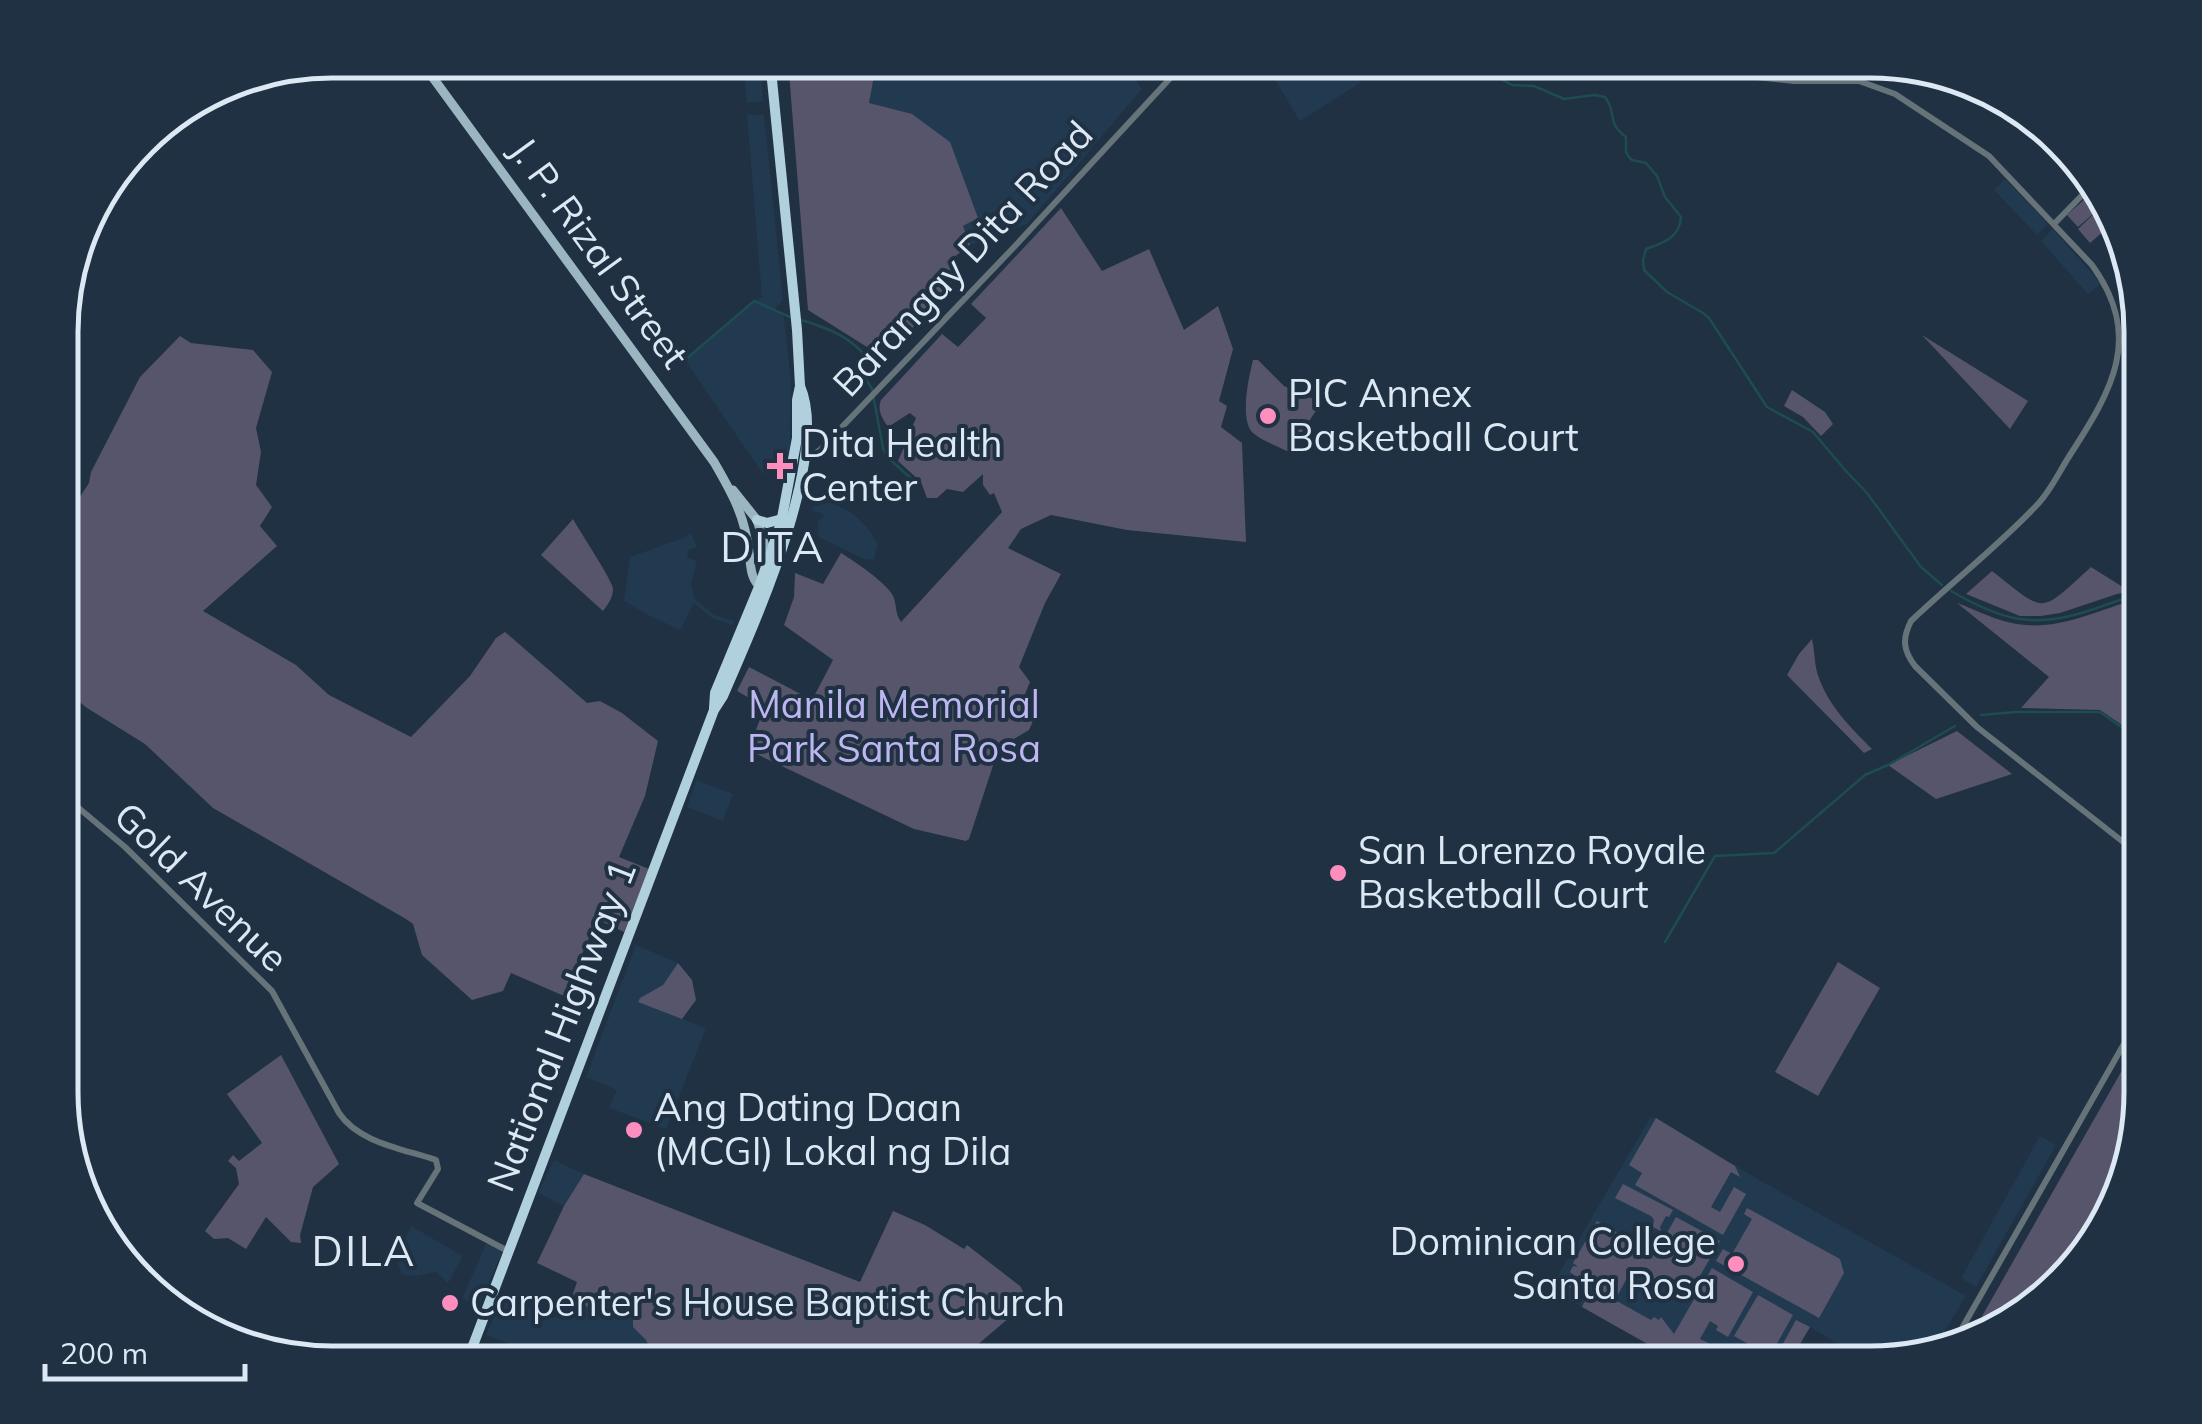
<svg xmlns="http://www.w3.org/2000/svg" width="2202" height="1424" viewBox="0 0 2202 1424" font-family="Mulish,sans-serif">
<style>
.built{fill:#223a50}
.green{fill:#57556b}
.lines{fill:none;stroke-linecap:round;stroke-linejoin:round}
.stream{stroke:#1d4c51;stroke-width:2.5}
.minor{stroke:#667378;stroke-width:6}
.major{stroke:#9bb5c1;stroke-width:9}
.highway{stroke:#b0d0de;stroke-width:10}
.poi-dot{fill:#fd8ebe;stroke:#1f3142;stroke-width:4}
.labels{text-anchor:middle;stroke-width:8;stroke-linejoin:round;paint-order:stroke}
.street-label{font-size:38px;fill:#dce8f3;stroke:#1f3142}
.poi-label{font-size:38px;fill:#dce8f3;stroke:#1f3142;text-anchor:start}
.park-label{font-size:38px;fill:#bdb6f0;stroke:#1f3142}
.quarter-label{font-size:42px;letter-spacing:2.5px;fill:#dce8f3;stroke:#1f3142}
.rim{fill:none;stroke:#dce8f3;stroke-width:5}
</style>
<rect width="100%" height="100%" fill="#1f3142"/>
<g class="built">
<path d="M743,60H760L763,101L747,103Z"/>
<path d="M877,60H1122L1142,89L1027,224L970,245L962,226L978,219L869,103Z"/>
<path d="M1263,60H1354L1360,83L1300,121Z"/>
<path d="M747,115H764L783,300L775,309L784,317L791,383L790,450L786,459H775L774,473L763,474L685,360L754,301L762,298Z"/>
<path d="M2005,179L2048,224L2037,235L1994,190Z"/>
<path d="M2053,229L2101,284L2088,294L2041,241Z"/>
<path d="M830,502L852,513L868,528L878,544L874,560L864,559L819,537L817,522L825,516L821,513L812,511L813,507Z"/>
<path d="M690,532L697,547L689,550L687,558L697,561L691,584L695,599L714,615L734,621L733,625L712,618L694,603L680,630L650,616L624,601L630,557L686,537Z"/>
<path d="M697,780L733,794L723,821L687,807Z"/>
<path d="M636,945L678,963L663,985L640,998L638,1002L706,1028L666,1129L609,1108L617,1090L586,1077Z"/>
<path d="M1650,1118H1656L1763,1182L1966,1296L1933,1350L1888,1363H1871L1810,1327L1789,1363L1683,1364L1550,1289Z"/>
<path d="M2040,1136L2056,1145L1976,1287L1961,1278Z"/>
<path d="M554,1160L584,1174L564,1206L538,1193Z"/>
<path d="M411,1226L463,1256L448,1283L436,1272L415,1276L402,1274L396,1259Z"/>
<path d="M487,1242L503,1250L477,1310L463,1297Z"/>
<path d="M504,1294L543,1316L541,1321L566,1314L581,1305L633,1318V1327L646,1340L656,1364H496L512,1345L486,1335Z"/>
</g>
<g class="green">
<path d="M788,60H877L869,103L912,114L950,142L978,218L963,226L970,245L949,261L952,282L908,333L896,327L867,347L808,310Z"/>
<path d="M2098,187L2106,196L2114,222L2090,243L2078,229L2102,206L2078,227L2067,215Z"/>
<path d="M1061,208L1102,271L1149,249L1184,330L1218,306L1233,349L1219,401L1227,406L1221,427L1242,443L1246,542L1127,530L1051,515L1021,529L1008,548L1061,574L1045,603L1019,667L1030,682L1025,694L1037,712L1029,730L1009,742L1001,741L969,839L966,841L914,829L748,750L765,707L737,691L749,667L812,700L833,660L784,625L794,597L795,573L823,584L841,553C853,560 890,585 894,598C897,608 895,613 901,622L1002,512L994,493L990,495L983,485V474L963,492L947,489L937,498H927L921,482L898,461L916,418L910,413L888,427C882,418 877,410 881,400L942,334L958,347L986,318L971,304Z"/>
<path d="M1922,335L2028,401L2010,429Z"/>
<path d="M180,336L191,343L253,350L272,372L256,428L261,452L256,485L272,507L260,526L277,546L203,611L296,665L329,695L411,737L470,676L496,638L505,632L587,703L600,701L622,713L658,741L645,796L619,857L649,869L624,932L597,919L564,996L511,973L503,991L472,1000L422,955L413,924L406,919L213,808L145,744L87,708L62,688V524L89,483L91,472L140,377Z"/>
<path d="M1253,360H1258L1284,386L1318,401L1319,406L1289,452C1278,446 1262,441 1253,433C1239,420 1249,376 1253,360Z"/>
<path d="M1792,390L1825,412L1833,424L1821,436L1803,417L1784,406Z"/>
<path d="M573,519C580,532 613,581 613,589C613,598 608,604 603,611L541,555Z"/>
<path d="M2141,564V590L2117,594L2060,613L2041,616H2020L1966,594L1992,571C2047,614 2038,615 2091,567L2126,589Z"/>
<path d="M2134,600H2141V738L2100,710L2021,708L2049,677L1957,603C1976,610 1997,621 2017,624C2057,631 2096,611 2134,600Z"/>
<path d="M1812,639C1815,651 1814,666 1819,678C1829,706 1851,728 1872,749L1864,753L1787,675L1799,654Z"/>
<path d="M1957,731L2012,774L1936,799L1888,765Z"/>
<path d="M1838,962L1880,988L1818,1096L1775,1072Z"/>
<path d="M678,963L692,980L696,1000L682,1019L638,1002L640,998L663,985Z"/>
<path d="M281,1055L339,1164L313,1187L300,1235L301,1243L291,1242L266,1217L246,1249L228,1238L214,1239L205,1231L239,1184L236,1168L228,1161L233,1155L239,1161L262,1143L227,1094Z"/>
<path d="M2125,1065L2141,1079V1110L2096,1244L2006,1328L1969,1339Z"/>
<path d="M1656,1118L1735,1166L1740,1177L1731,1172L1711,1207L1720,1212L1734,1187L1746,1194L1723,1235L1635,1185L1642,1173L1629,1165Z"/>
<path d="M584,1174L860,1282L893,1211L925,1225L964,1249L967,1245L1020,1286L1023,1291L1010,1317L955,1364H656L646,1340L633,1327V1318L581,1305L566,1314L577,1282L537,1263L564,1206Z"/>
<path d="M1623,1184L1673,1210L1669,1217L1666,1216L1660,1227L1661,1231L1653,1227L1654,1220L1651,1216L1615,1198Z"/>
<path d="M1747,1208L1840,1259L1844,1273L1819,1318L1716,1261L1723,1249L1732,1254L1752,1219L1744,1214Z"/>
<path d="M1676,1217L1720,1241L1685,1302L1670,1292L1671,1289L1633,1267L1615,1300L1651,1320L1654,1317L1659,1320L1661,1317L1674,1334L1712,1268L1753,1292L1728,1337L1716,1330L1718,1326L1710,1321L1700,1339L1729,1353L1728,1356L1741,1363L1683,1364L1582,1307L1587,1297L1568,1286L1574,1275L1570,1272L1573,1266L1578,1267L1573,1263L1597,1221L1655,1254Z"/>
<path d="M1758,1295L1793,1315L1770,1356L1734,1336Z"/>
<path d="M1796,1320L1810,1327L1789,1363L1778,1359L1775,1363L1773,1362Z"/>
</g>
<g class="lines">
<g class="stream">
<path d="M1497,60L1499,78L1512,85L1534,86L1564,99L1595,95L1605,97C1618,114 1605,121 1626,137V152L1629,157L1632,160L1646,163L1657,176L1665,197L1681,217C1680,237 1664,243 1646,249L1643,260L1644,270L1667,292L1703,313L1709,318L1767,407L1813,432L1845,470L1867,493L1921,567L1942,585"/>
<path d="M798,319C821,326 844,333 862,352L863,374L872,389L883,448L887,457L913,480"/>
<path d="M685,360L754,301L790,317"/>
<path d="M1951,591C2001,620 2032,629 2088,611C2106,605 2123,598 2141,594"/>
<path d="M1981,715L2016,712H2100L2141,741"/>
<path d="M1665,942L1715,856L1774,853L1865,775L1888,765L1955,726"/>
</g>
<g class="minor">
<path d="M1732,60L1757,77L1794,81H1859L1895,94L1989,156L2092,265C2144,337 2112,390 2070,455C2059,472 2050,492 2036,506C1997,547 1952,582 1911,621C1902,639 1903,650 1915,666L1977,727L2141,856"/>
<path d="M2054,224L2094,183"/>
<path d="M805,461L820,450L1016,245L1187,60"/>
<path d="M62,794L125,847L272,991L339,1113C359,1143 404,1149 436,1160L438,1169L417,1203L508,1251"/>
<path d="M1953,1344L2141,1014"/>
</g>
<g class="major">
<path d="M420,60L714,462C732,493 745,516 749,552C751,567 750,579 762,589"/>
<path d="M733,490L757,520L769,559"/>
</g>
<g class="highway">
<path d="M757,520L767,523L782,519"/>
<path d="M714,708L715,693L759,587L781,523L797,438V400L800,386L797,330L770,60"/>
<path d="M466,1364L714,710L723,696C753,626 831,457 800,386"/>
</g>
</g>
<g class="poi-dot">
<circle cx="1268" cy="416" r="10"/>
<path d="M775 451h10v10h10v10h-10v10h-10v-10h-10v-10h10z"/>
<circle cx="1338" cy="873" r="10"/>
<circle cx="634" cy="1130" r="10"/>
<circle cx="1736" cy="1264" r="10"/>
<circle cx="450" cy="1303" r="10"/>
</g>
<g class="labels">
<g class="street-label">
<text transform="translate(599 253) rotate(54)" y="13">J. P. Rizal Street</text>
<text transform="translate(963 259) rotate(-47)" y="13">Barangay Dita Road</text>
<text transform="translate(201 887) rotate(44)" y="13">Gold Avenue</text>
<text transform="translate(562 1026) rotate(-69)" y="13">National Highway 1</text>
</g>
<g class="poi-label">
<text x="1288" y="407">PIC Annex<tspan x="1288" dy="44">Basketball Court</tspan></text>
<text x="802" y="457">Dita Health<tspan x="802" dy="44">Center</tspan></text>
<text x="1358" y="864">San Lorenzo Royale<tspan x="1358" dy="44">Basketball Court</tspan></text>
<text x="654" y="1121">Ang Dating Daan<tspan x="654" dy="44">(MCGI) Lokal ng Dila</tspan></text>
<text x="1716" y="1255" text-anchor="end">Dominican College<tspan x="1716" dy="44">Santa Rosa</tspan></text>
<text x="470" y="1316">Carpenter's House Baptist Church</text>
</g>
<g class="park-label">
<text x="894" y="718">Manila Memorial<tspan x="894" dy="44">Park Santa Rosa</tspan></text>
</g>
<g class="quarter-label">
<text x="773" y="562">DITA</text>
<text x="364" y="1266">DILA</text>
</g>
</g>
<path d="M0 0H2202V1424H0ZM332 78H1870A254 254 0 0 1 2124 332V1092A254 254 0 0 1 1870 1346H332A254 254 0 0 1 78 1092V332A254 254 0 0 1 332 78Z" fill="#1f3142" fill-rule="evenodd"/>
<path class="rim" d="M332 78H1870A254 254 0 0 1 2124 332V1092A254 254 0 0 1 1870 1346H332A254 254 0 0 1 78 1092V332A254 254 0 0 1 332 78Z"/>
<path d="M45 1364v15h200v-15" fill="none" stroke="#dce8f3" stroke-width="5"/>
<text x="60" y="1364" font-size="30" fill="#dce8f3" stroke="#1f3142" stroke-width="8" paint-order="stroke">200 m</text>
</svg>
